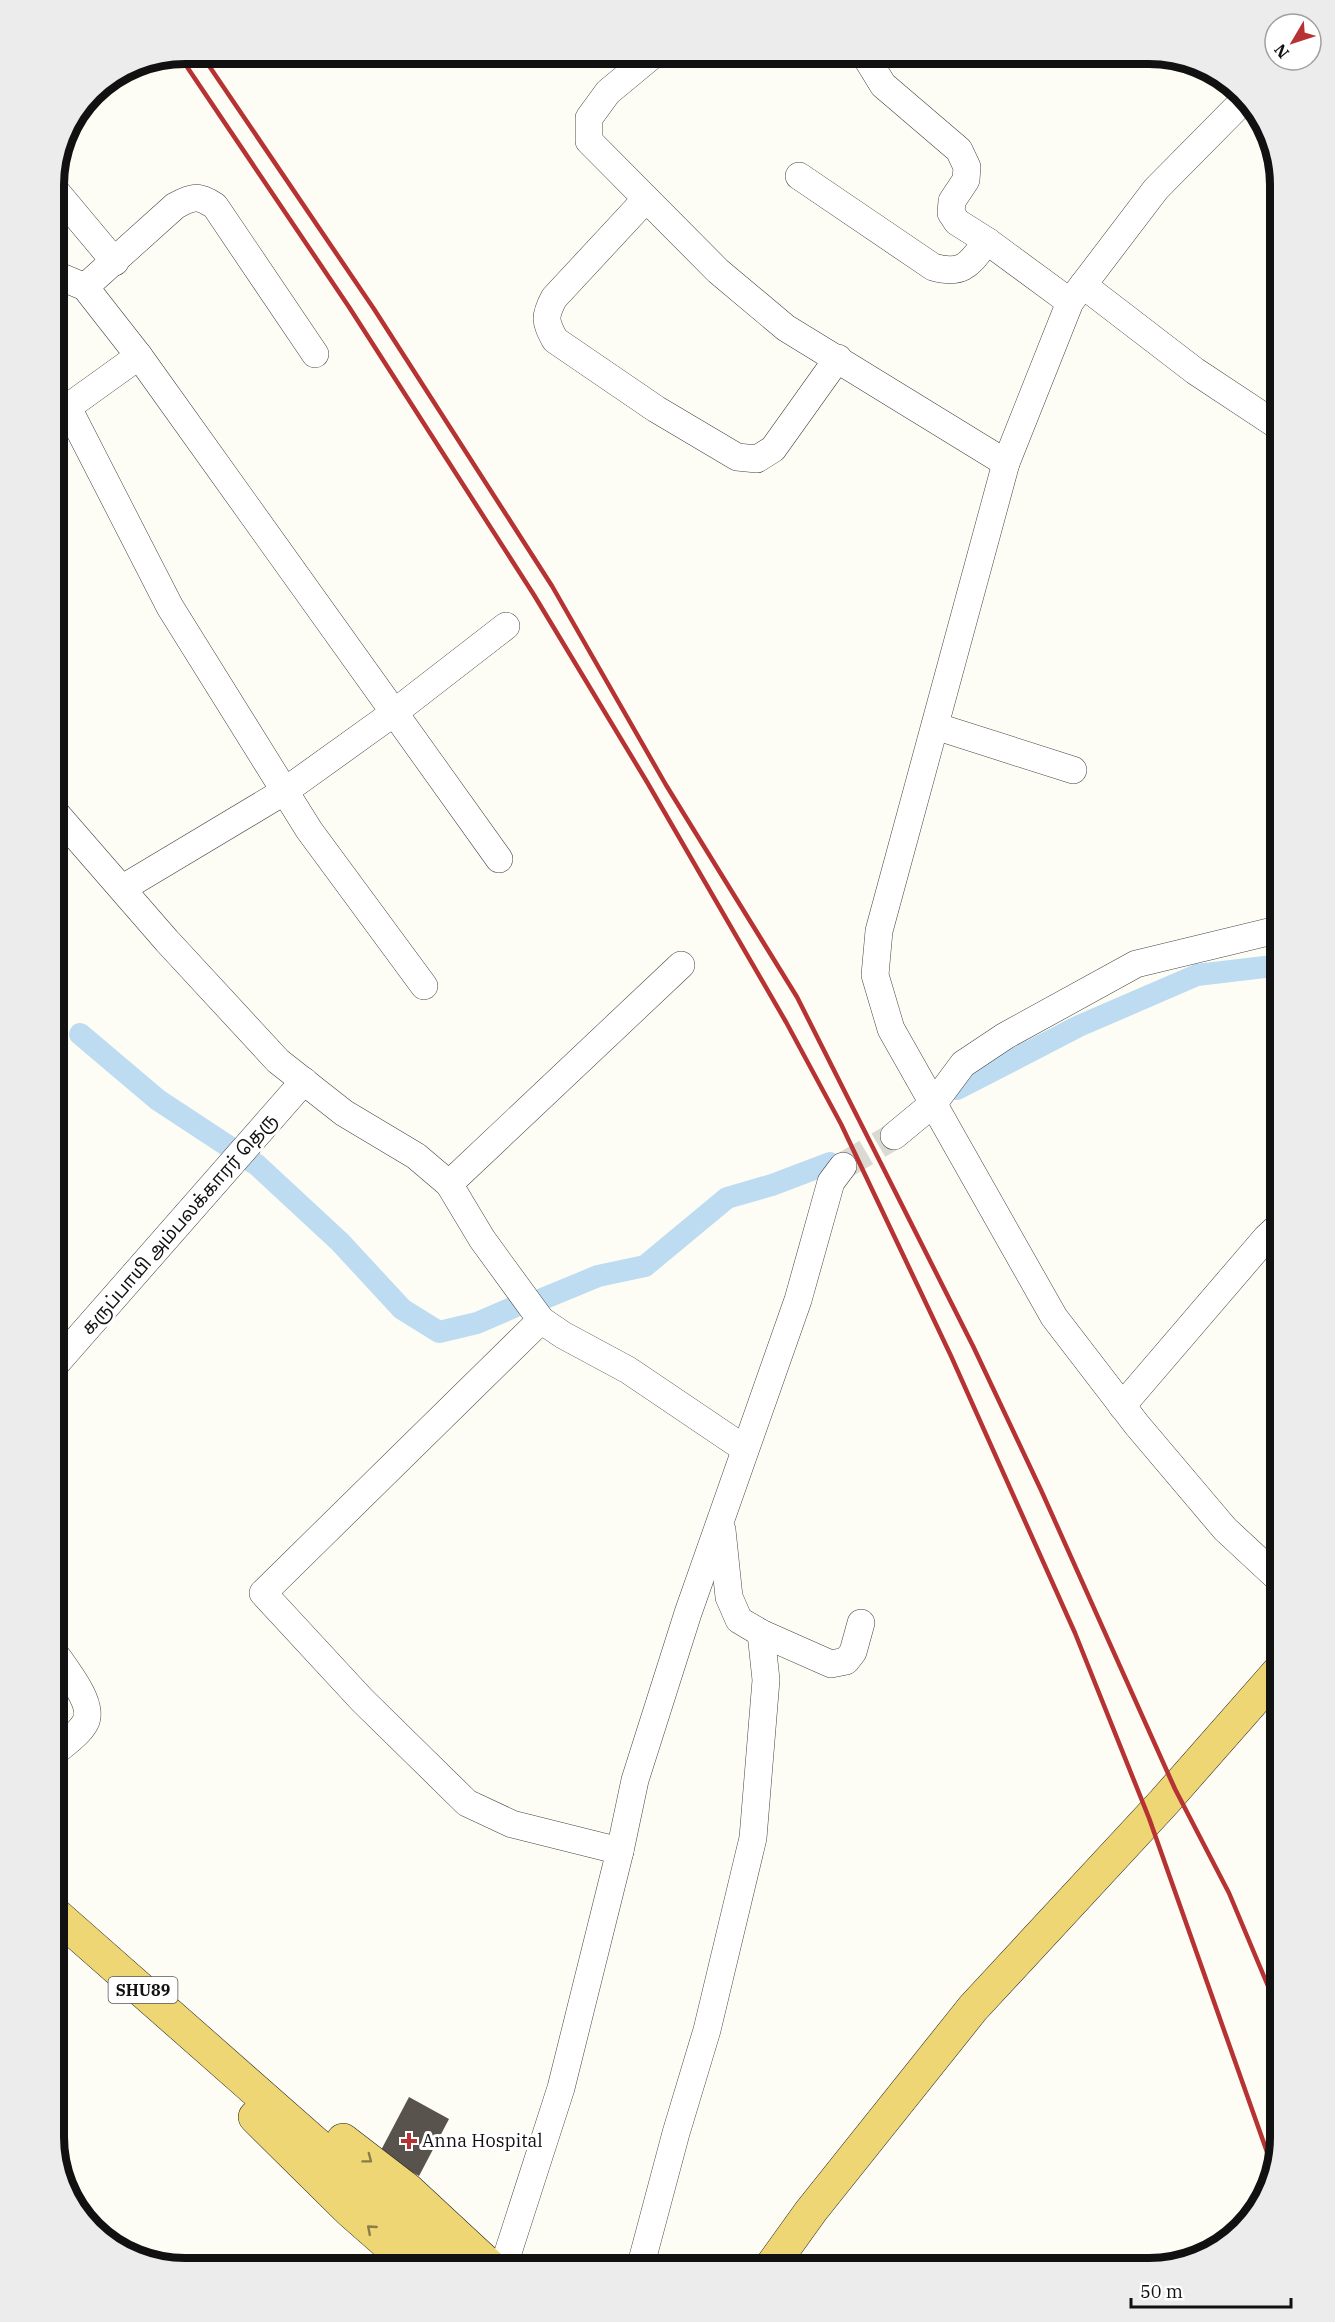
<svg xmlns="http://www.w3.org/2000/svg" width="1335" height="2322" viewBox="0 0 1335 2322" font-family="'IBM Plex Serif','Noto Sans Tamil',serif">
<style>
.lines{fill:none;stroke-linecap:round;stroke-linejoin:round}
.canal{stroke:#bddcf2;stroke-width:22}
.building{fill:#59534e}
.minor-tunnel{stroke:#dadad3;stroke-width:27;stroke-dasharray:27 14;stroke-linecap:butt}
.minor-casing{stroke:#444;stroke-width:28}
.major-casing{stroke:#222;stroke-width:34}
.minor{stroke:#fff;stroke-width:27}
.major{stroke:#eed675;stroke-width:33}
.rail{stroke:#b73232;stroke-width:4.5}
.oneway{stroke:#8b7d48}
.poi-dot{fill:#b73232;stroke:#fff;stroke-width:2}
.labels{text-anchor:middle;stroke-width:6;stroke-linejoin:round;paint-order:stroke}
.shield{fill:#fff;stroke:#585858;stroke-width:1.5}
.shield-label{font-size:16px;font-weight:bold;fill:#111}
.street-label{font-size:18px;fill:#111;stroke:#fff}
.poi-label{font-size:18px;fill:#111;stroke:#fff;text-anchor:start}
.rim{fill:none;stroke:#111;stroke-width:8}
</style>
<rect width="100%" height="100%" fill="#fefdf5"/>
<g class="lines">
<g class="canal">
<path d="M80,1034L158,1100L257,1165L340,1242L402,1309L439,1332L477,1323L514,1307"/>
<path d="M957,1089L1079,1026L1197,975L1281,965"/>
<path d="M540,1300L598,1276L645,1266L727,1198L772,1185L830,1163"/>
</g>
</g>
<path class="building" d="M409,2097L449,2119L419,2176L379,2154Z"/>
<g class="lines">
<path class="minor-tunnel" d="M843,1166L894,1136"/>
<defs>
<g id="minor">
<path d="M654,54L608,92L589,118V141L718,271L786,328L1006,463"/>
<path d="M864,54L883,85L959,150L967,167L966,180L952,201L951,213L957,222L987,241L1070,302"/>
<path d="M1244,100L1156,189L1070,302L1006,463L879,931L875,975L891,1029L1054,1317L1137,1425L1225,1529L1281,1581"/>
<path d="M799,176L933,267C964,276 970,263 987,241"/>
<path d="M54,189L115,262"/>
<path d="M646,199L554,298C544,317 545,321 555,340L656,409L737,457L757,459L773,449L838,358"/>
<path d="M54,274L85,287L139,356L499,859"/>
<path d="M1083,285L1195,371L1281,428"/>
<path d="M85,287L175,206C193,196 198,195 215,206L315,354"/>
<path d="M68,408L170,607L309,830L424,986"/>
<path d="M54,417L139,356"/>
<path d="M935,726L1073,770"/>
<path d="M54,811L167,941L278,1061L344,1113L416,1156L449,1184L482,1239L541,1320L563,1335L628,1370L745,1449"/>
<path d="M123,888L285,791L395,712L506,626"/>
<path d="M894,1136L934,1103L963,1064L1005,1036L1136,964L1281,929"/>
<path d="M449,1184L681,965"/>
<path d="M541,1320L263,1593L362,1700L467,1803L512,1824L620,1851"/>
<path d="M54,1366L304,1081"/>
<path d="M1122,1406L1266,1238L1281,1224"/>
<path d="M722,1530L729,1597L739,1620L761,1633L831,1664L846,1661L853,1652L861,1623"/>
<path d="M54,1753C64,1744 79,1734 85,1723C96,1705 64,1667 54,1652"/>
<path d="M503,2268L561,2088L620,1851L635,1780L688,1613L798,1300L831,1182L843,1166"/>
<path d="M640,2268L676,2133L707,2030L753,1838L766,1680L761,1633"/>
</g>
<g id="major">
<path d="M54,1913L457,2268"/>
<path d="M255,2117L349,2210L415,2268"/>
<path d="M343,2140L408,2190L492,2268"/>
<path d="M770,2268L811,2211L973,2008L1164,1802L1281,1669"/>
</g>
</defs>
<use href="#minor" class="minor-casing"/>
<use href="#major" class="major-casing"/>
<use href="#minor" class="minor"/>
<use href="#major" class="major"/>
<g class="rail">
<path d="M201,54L374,309L552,586L666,785L797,997L973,1346L1041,1490L1175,1789L1229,1893L1281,2017"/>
<path d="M179,55L349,307L534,595L647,782L786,1022L841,1124L951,1356L1075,1633L1149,1818L1272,2166"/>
</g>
</g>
<defs><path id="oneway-chevron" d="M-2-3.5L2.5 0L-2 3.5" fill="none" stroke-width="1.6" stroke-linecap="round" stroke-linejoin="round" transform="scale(1.5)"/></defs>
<g class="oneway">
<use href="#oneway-chevron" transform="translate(368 2159) rotate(37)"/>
<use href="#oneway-chevron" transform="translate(371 2229) rotate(-139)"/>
</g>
<path class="poi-dot" d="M406 2132h6v6h6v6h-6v6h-6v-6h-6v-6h6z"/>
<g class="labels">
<rect class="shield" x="108.5" y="1977" width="69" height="26" rx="4.5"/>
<g class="shield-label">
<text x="143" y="1996">SHU89</text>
</g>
<g class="street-label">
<text transform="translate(179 1224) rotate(-49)" y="6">கருப்பாயி அம்பலக்காரர் தெரு</text>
</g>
<g class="poi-label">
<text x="422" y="2147">Anna Hospital</text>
</g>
</g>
<path d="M0 0H1335V2322H0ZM185 64H1149A121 121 0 0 1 1270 185V2137A121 121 0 0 1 1149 2258H185A121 121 0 0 1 64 2137V185A121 121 0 0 1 185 64Z" fill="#ececec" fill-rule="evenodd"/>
<path class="rim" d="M185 64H1149A121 121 0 0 1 1270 185V2137A121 121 0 0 1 1149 2258H185A121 121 0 0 1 64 2137V185A121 121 0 0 1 185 64Z"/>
<g transform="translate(1293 42) rotate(231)"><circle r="28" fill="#ffffff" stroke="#a0a0a0" stroke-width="1.5"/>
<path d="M0-4.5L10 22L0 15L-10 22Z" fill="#b73232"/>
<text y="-9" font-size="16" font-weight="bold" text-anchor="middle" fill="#111111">N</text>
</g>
<path d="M1131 2298v9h160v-9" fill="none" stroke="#111111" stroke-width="3"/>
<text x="1140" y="2298" font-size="18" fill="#111111" stroke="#ffffff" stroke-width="4.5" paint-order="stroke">50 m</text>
</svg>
